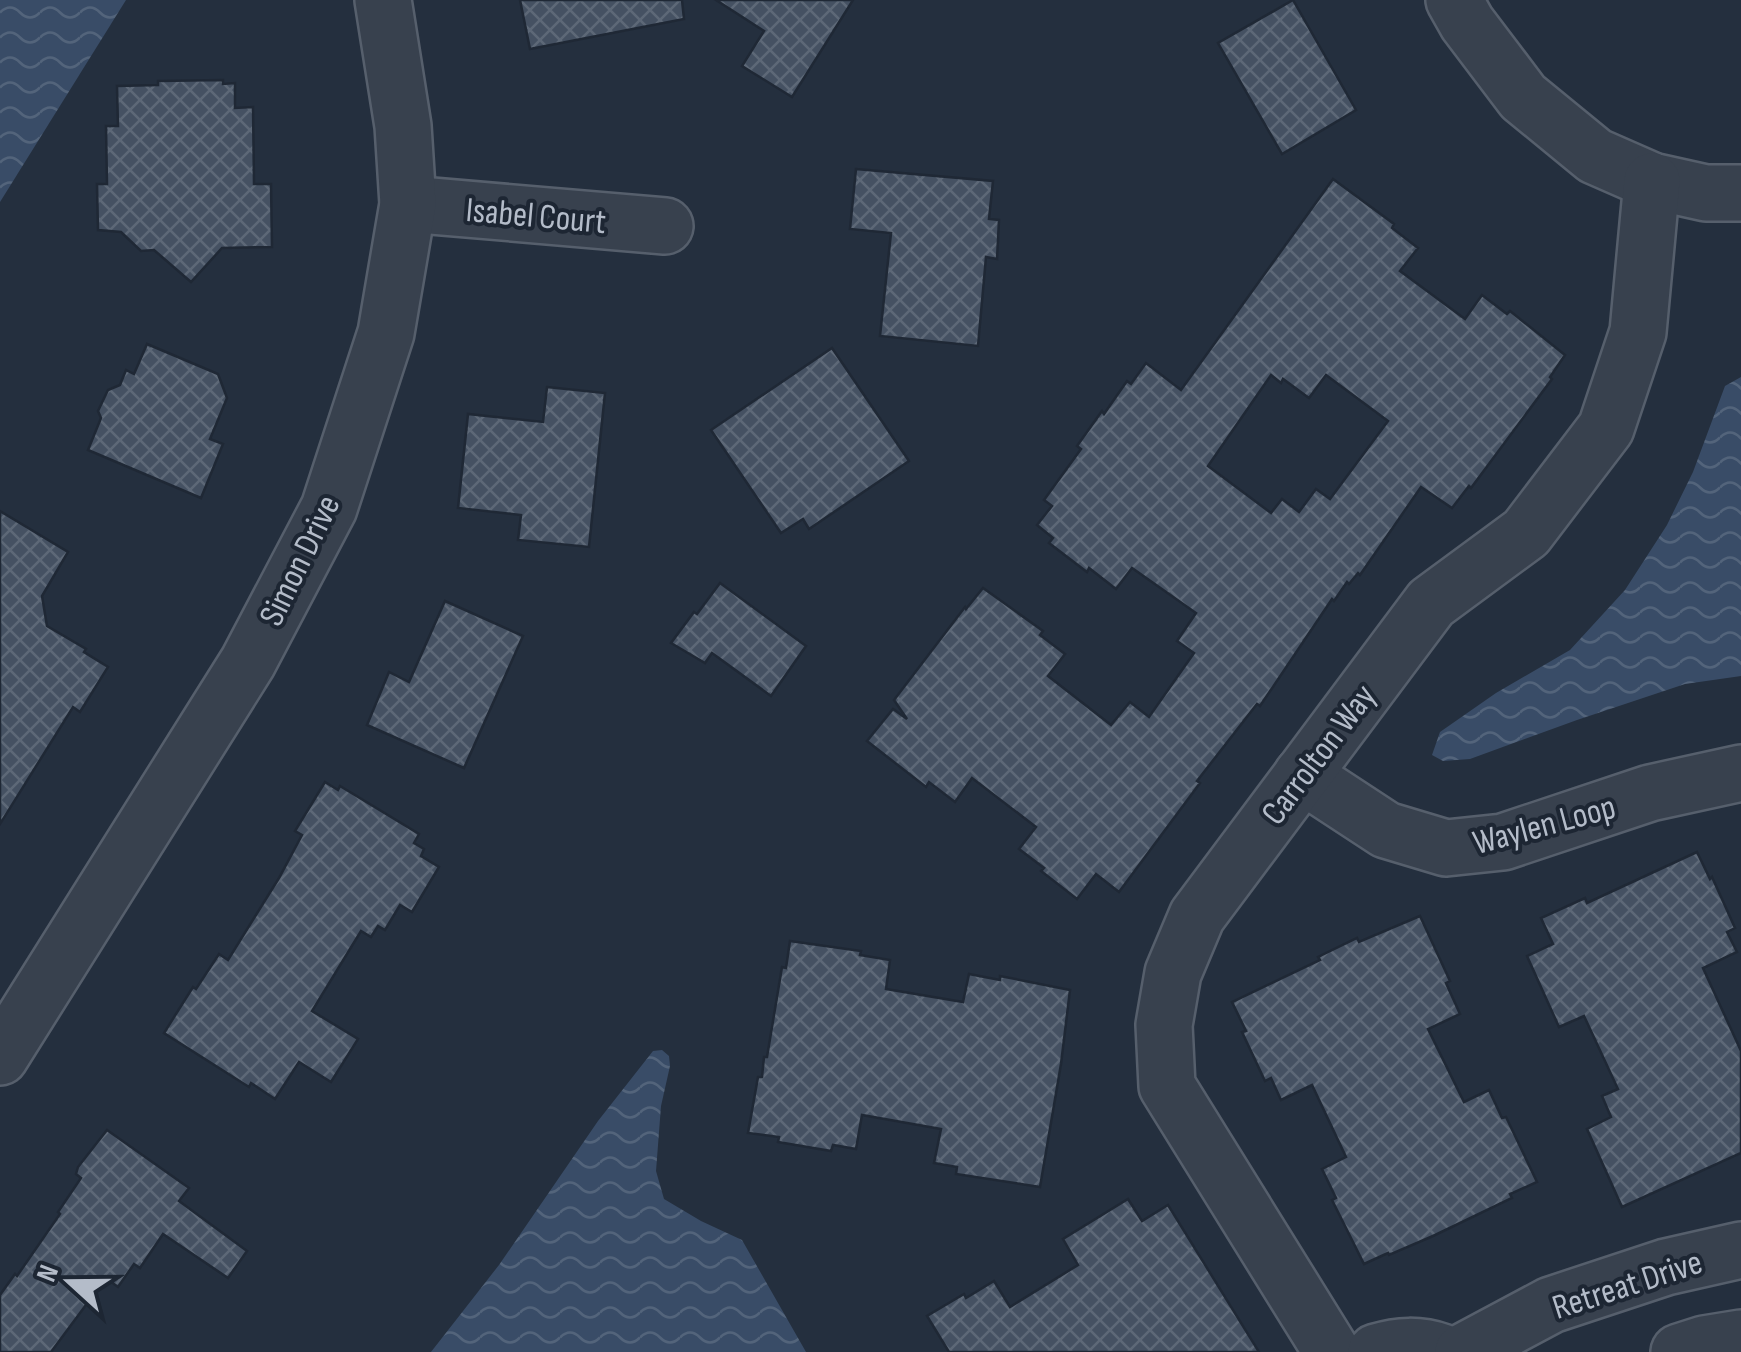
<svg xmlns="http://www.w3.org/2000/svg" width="1741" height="1352" viewBox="0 0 1741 1352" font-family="'Sofia Sans Condensed',sans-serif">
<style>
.water{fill:url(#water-waves)}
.building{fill:url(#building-cross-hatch);stroke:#1f2835;stroke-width:2.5;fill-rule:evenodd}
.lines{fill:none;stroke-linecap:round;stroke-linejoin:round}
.minor-casing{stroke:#565f6c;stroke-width:60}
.minor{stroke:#38414e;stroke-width:55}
.labels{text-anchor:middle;stroke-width:8;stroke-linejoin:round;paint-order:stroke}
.street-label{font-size:35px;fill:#b4bcc9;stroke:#1d2633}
</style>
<defs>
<pattern id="water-waves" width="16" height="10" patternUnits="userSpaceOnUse" patternTransform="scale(2.5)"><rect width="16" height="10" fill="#394c67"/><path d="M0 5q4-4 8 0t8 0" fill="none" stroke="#53647b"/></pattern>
<pattern id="building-cross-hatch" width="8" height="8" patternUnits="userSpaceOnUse" patternTransform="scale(2.5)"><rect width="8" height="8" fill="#455162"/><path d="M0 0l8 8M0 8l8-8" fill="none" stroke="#5d6877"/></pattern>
</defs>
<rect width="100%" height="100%" fill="#242f3e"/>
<g class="water">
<path d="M0,0H126L0,202Z"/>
<path d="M1741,377V676L1685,684L1577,720L1470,759L1443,761L1432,755L1440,732L1496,693L1570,650L1625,590L1667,525L1693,472L1725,386Z"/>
<path d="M662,1050L669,1056L670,1066L661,1106L656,1171L664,1199L701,1221L742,1240L806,1352H431L499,1265L598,1121L653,1051Z"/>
</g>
<g class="building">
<path d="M520,0H682L684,19L530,49Z"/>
<path d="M716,0H853L792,97L742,66L764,31Z"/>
<path d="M1293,0L1356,110L1282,154L1218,43Z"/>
<path d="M223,80V84L235,83V108L253,107L254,184H271L272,247L222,248L191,282L154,250L141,251L121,232L98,230L97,184H107L106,126H118L117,86L158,85V81Z"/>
<path d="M856,169L993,181L989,219L999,220L997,259L986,257L978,346L880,336L891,233L850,229Z"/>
<path d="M1333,179L1394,224L1392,228L1418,248L1400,271L1465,319L1482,295L1507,314L1510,311L1565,355L1550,377L1552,379L1471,488L1469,486L1452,508L1421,487L1360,575L1358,573L1349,584L1347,582L1334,601L1332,599L1260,706L1257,704L1197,781L1200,783L1119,892L1096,874L1077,899L1041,871L1044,868L1019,849L1036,827L972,778L955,802L929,782L926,787L867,741L893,709L907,719L894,700L965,607L966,609L983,588L1043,631L1040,635L1065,654L1048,676L1111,725L1130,702L1149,717L1194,653L1177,641L1196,613L1132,568L1116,589L1089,568L1087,572L1049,543L1053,538L1037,525L1052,506L1044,500L1081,449L1077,446L1102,411L1104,414L1127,381L1131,384L1146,363L1181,390ZM1271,375L1281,383L1283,379L1309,398L1326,375L1388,421L1330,499L1316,489L1299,512L1282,499L1271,513L1208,466Z"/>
<path d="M147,344L218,374L227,398L210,439L223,444L201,498L88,450L101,418L98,411L108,390L120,385L126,370L134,374Z"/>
<path d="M832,348L909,461L809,529L803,519L781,533L711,430Z"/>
<path d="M547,387L605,393L589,547L518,540L521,515L458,508L468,414L543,422Z"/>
<path d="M0,511L68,552L42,596L47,626L86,649L84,652L108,667L80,712L73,707L0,824Z"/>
<path d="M720,583L806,646L771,696L712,653L705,663L671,643L694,612L697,614Z"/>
<path d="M445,601L523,636L464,768L367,725L389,672L409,682Z"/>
<path d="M325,782L338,790L340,786L419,834L414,843L424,849L421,856L439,867L412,912L400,905L385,930L378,926L371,937L361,931L312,1011L358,1039L331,1082L299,1062L275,1099L251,1083L249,1087L164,1033L193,987L196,989L219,954L228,960L279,878L302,835L295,831Z"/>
<path d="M1697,852L1710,879L1712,877L1735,928L1727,932L1737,952L1703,968L1741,1051V1153L1622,1207L1587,1129L1611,1117L1602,1096L1618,1089L1584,1016L1559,1027L1527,956L1553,944L1541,918L1585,898L1587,903Z"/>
<path d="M1420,916L1450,981L1446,983L1460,1014L1428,1029L1464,1102L1489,1090L1502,1118L1506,1117L1537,1182L1510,1194L1512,1198L1433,1236L1389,1255L1388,1253L1364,1264L1332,1200L1336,1198L1322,1169L1346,1157L1312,1085L1281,1100L1271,1078L1265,1081L1242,1032L1246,1031L1232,1002L1320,960L1318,957L1357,938L1359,942Z"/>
<path d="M790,941L861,951L860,955L890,960L886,989L963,1002L969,974L1000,980V976L1070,990L1061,1064L1040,1187L956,1174L957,1167L934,1163L941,1129L862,1115L856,1149L833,1145L831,1151L778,1142L779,1137L748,1133L758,1077H762L764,1057H767L782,967L786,968Z"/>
<path d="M107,1130L189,1188L179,1201L247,1251L228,1278L163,1234L140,1268L134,1264L118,1287L106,1278L51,1352H0V1295L15,1274L17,1276L60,1214L58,1212L81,1178L76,1174L78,1167Z"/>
<path d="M1128,1199L1142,1221L1168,1205L1259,1352H949L927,1316L964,1294L966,1298L994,1281L1010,1307L1078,1265L1063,1239Z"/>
</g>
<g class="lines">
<defs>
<g id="minor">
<path d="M1454,0L1467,23L1523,97L1595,156L1652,181L1706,193H1741"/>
<path d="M408,204L665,226"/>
<path d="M1302,775L1386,830L1446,848L1503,842L1650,793L1741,773"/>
<path d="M0,1057L248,662L329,508L386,333L408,204L403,126L383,0"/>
<path d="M1332,1352L1167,1086L1164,1025L1173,973L1197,916L1431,603L1526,533L1606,428L1638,332L1652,181"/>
<path d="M1376,1352C1399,1345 1419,1344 1442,1352"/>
<path d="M1463,1352L1551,1305L1666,1267L1741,1250"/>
<path d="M1679,1352L1704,1344L1741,1338"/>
</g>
</defs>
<use href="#minor" class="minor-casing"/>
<use href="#minor" class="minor"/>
</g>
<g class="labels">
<g class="street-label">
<text transform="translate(536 215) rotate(5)" y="12">Isabel Court</text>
<text transform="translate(299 560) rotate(-64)" y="12">Simon Drive</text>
<text transform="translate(1318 754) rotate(-53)" y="12">Carrolton Way</text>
<text transform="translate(1544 824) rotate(-15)" y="12">Waylen Loop</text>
<text transform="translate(1627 1284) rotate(-18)" y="12">Retreat Drive</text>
</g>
</g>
<g transform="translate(70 1282) rotate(291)" stroke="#1d2633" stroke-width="8" paint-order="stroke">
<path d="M0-8L18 38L0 25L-18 38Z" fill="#b4bcc9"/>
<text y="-15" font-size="28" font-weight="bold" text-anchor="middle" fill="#b4bcc9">N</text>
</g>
</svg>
